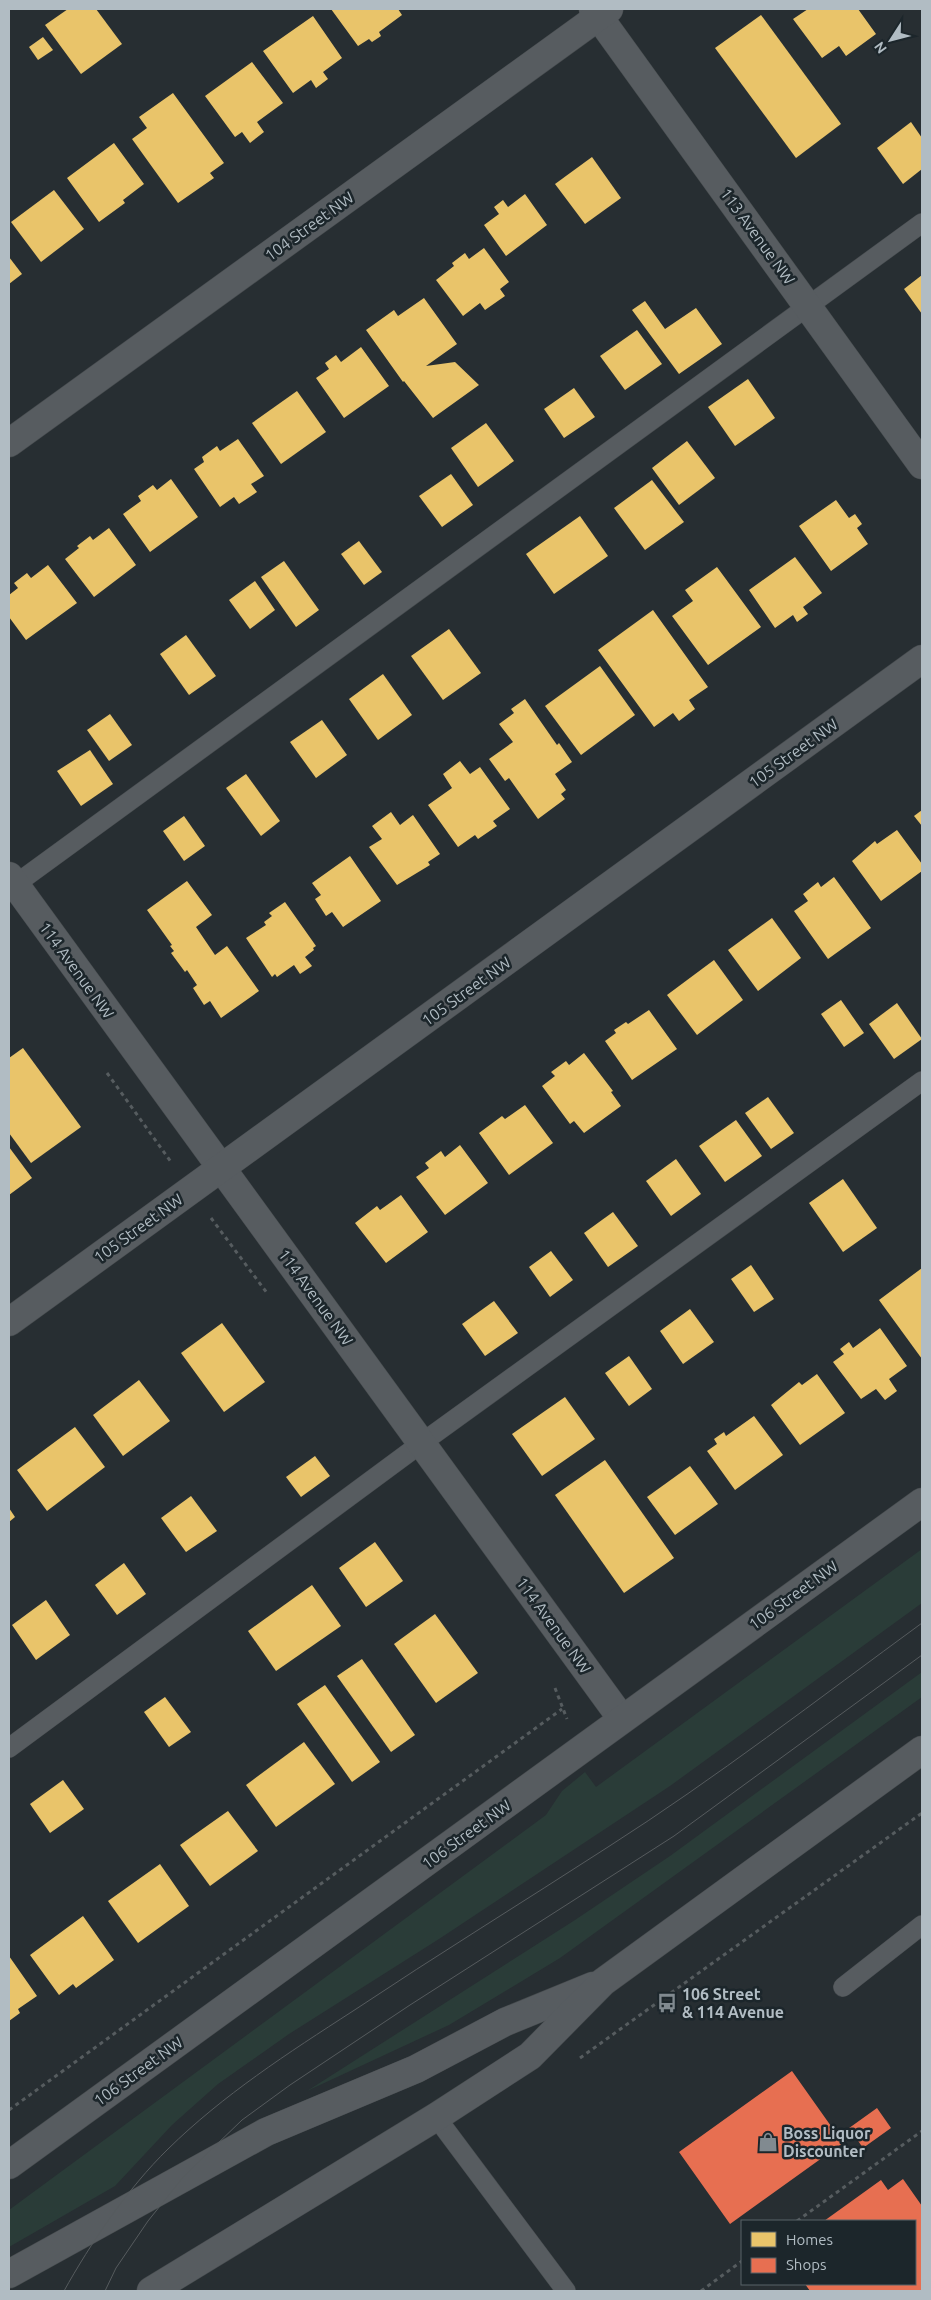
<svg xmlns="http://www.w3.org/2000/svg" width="931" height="2300" viewBox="0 0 931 2300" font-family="Ubuntu,sans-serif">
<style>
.green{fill:#2a3c38}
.homes{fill:#e9c46a}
.shops{fill:#e76f51}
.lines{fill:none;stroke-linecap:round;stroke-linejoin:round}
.service-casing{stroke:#454a4d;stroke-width:20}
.minor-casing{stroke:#454a4d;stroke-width:29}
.tertiary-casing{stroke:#454a4d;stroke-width:29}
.path{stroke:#565c5f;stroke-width:3;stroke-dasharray:4 4;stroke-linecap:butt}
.service{stroke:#575c60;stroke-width:19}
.minor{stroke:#575c60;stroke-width:28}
.tertiary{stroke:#575c60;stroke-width:28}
.tram{stroke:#565b5e;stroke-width:1}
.labels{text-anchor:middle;stroke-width:5;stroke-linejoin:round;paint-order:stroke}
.street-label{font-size:16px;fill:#b1bcc3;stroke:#1c262b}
.poi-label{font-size:16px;font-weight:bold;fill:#b1bcc3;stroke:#1c262b;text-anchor:start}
</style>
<rect width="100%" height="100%" fill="#272e32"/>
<g class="green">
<path d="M922,1549V1603L670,1786L439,1939L289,2034L218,2084L172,2125L115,2186L9,2247V2210L546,1815L562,1791L585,1772L596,1787Z"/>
<path d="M922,1672V1697L560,1958L449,2025L307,2091L575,1920L670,1856Z"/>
</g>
<g class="homes">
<path d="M68,9H96L122,44L81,74L45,25Z"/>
<path d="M331,9H398L402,15L379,32L381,36L372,42L369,39L358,46Z"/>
<path d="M808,9H858L876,34L846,56L839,46L822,58L793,19Z"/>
<path d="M761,15L841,124L796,158L715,48Z"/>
<path d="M313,16L342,58L323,72L328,79L316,88L311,80L293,93L263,51Z"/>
<path d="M43,37L53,50L38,60L29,47Z"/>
<path d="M252,62L283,103L257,122L264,132L250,143L242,132L235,137L205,96Z"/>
<path d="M173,93L224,163L210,173L214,178L178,203L132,139L147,128L139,117Z"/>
<path d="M911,122L922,138V169L903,184L877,148Z"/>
<path d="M114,143L144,184L123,200L125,203L99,222L67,178Z"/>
<path d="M592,157L621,198L585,224L555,184Z"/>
<path d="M54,190L84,229L41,262L11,222Z"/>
<path d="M525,194L547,225L506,256L484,225L499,214L494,207L503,200L508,207Z"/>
<path d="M484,248L509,282L500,289L505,296L485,310L480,303L463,316L436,280L454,266L452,263L465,253L469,259Z"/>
<path d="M9,257L22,274L9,284Z"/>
<path d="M922,275V314L904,289Z"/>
<path d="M424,298L457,344L426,366L455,362L479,385L433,418L404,381L403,382L366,330L394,310L398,316Z"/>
<path d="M645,301L665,329L696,308L722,344L679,374L632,310Z"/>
<path d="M637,330L662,364L625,390L600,356Z"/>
<path d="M361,347L389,386L344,418L316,378L329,369L325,363L336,355L341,362Z"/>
<path d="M748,379L775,418L735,446L708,407Z"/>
<path d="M574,388L595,417L564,438L544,409Z"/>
<path d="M297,391L326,432L281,464L252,423Z"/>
<path d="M486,423L514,461L478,487L451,448Z"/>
<path d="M238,439L264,476L251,484L257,492L239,504L234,497L220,507L194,469L204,462L202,457L217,446L220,451Z"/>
<path d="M687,441L715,478L679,505L652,468Z"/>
<path d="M451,474L473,505L442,527L419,496Z"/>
<path d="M171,479L198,517L150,552L123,514L141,501L138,496L153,485L157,490Z"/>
<path d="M652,480L684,522L645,550L614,508Z"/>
<path d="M836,500L849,518L855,514L862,524L857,528L868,544L831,571L799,526Z"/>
<path d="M580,516L608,556L554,594L526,554Z"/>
<path d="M109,528L136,565L94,597L65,559L79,548L77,546L90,536L93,540Z"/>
<path d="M359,541L382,572L364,585L341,554Z"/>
<path d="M795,557L822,593L803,607L808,614L797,622L793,615L775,628L749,590Z"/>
<path d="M284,561L319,610L296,627L261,577Z"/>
<path d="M48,565L77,603L26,640L9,617V595L18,588L14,583L27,573L31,578Z"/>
<path d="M717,567L761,627L708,665L672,616L693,601L685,590Z"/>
<path d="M255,581L275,610L250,629L229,600Z"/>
<path d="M653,610L708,687L689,700L695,709L679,721L673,713L654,727L598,650Z"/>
<path d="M449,629L481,673L443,700L411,656Z"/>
<path d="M186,635L216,676L189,695L160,654Z"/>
<path d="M600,666L635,715L581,755L545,706Z"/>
<path d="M383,674L412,715L378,740L349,699Z"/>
<path d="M525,699L557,745L559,743L572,762L555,774L566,790L561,794L565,799L538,819L509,778L505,781L489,759L513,742L499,724L514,713L511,709Z"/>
<path d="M110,714L132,745L109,761L87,730Z"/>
<path d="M322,720L347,755L316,778L290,742Z"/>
<path d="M90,750L113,784L81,806L57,771Z"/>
<path d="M460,761L470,774L480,767L510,809L493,821L497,826L478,839L475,835L458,847L428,805L452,788L443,774Z"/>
<path d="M246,774L280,821L261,836L226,788Z"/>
<path d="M922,810V826L914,816Z"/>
<path d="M391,812L400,825L413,815L440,854L428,862L430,865L397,885L369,847L382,839L372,826Z"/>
<path d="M184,816L205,846L184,861L163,831Z"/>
<path d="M897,830L922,864V871L881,901L852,861L875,841L877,844Z"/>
<path d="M350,856L381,901L343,927L332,912L326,916L315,899L321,895L312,883Z"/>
<path d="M834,877L871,928L828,959L794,911L808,901L803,894L818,882L821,887Z"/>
<path d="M187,881L212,915L196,927L215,955L227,946L259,991L221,1018L210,1001L204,1005L193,988L197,985L187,970L185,972L171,953L174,951L170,946L172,945L147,910Z"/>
<path d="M285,902L316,946L313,948L314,950L305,957L312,966L300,974L294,965L277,977L275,974L272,977L246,938L266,925L264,922L272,916L269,913Z"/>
<path d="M772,918L801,958L758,991L728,950Z"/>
<path d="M714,960L743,1000L697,1035L667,995Z"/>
<path d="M841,1000L864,1033L844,1047L821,1014Z"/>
<path d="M897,1003L922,1039L894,1059L869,1024Z"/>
<path d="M649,1010L677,1049L632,1080L605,1041L616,1033L614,1030L626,1022L628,1024Z"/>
<path d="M23,1048L81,1127L31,1163L9,1133V1058Z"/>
<path d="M584,1053L613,1091L611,1092L621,1106L584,1133L574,1121L570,1124L542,1086L555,1076L551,1072L566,1061L569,1065Z"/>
<path d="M768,1097L794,1133L771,1149L745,1113Z"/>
<path d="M525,1105L553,1143L509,1175L479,1133L502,1116L505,1119Z"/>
<path d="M736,1120L762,1156L725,1182L699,1146Z"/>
<path d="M460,1145L488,1183L445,1215L416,1177L429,1168L425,1163L441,1151L445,1157Z"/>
<path d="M9,1147L32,1178L9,1195Z"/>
<path d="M676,1159L701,1194L671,1216L646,1181Z"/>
<path d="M843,1179L877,1228L843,1252L809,1203Z"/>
<path d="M401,1195L428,1232L386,1263L355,1223L377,1206L380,1210Z"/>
<path d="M613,1212L638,1246L608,1267L584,1233Z"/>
<path d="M551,1251L573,1280L550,1297L529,1267Z"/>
<path d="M751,1265L774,1299L754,1312L731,1279Z"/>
<path d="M922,1268V1359L879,1300Z"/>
<path d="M494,1301L518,1333L485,1356L462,1324Z"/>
<path d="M690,1309L714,1342L683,1364L660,1331Z"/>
<path d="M222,1323L265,1382L224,1412L181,1353Z"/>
<path d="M880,1328L907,1366L889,1379L897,1391L885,1400L876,1389L861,1399L833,1362L844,1354L840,1349L849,1342L853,1348Z"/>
<path d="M629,1356L652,1389L629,1406L605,1373Z"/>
<path d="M817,1374L845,1413L800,1445L771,1405L799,1382L802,1385Z"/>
<path d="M139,1380L170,1421L123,1456L93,1415Z"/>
<path d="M565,1397L595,1439L542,1476L512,1434Z"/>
<path d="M754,1416L783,1455L735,1490L707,1451L717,1444L714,1439L724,1432L726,1436Z"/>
<path d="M75,1427L105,1467L47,1511L17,1470Z"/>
<path d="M315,1456L330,1476L301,1497L286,1477Z"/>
<path d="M605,1460L674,1558L624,1593L555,1495Z"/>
<path d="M690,1466L718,1504L675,1535L647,1497Z"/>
<path d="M191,1496L217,1531L186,1552L161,1518Z"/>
<path d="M9,1508L15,1517L9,1522Z"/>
<path d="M375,1542L403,1581L366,1607L339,1568Z"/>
<path d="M124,1563L146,1594L117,1615L95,1585Z"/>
<path d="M312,1585L341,1626L276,1671L248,1631Z"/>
<path d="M46,1600L70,1635L36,1660L12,1625Z"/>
<path d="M435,1614L478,1673L436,1703L394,1644Z"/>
<path d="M362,1659L415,1735L391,1752L337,1676Z"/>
<path d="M325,1685L380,1762L352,1782L297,1704Z"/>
<path d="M165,1697L191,1732L169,1747L144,1712Z"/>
<path d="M304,1742L335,1784L276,1827L246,1785Z"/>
<path d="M63,1780L84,1809L50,1833L30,1804Z"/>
<path d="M228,1811L258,1851L210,1886L180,1845Z"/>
<path d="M160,1864L189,1906L138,1943L108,1901Z"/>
<path d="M83,1916L114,1960L76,1988L73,1984L59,1995L30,1955Z"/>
<path d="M9,1956L37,1996L18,2009L20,2013L9,2021Z"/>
</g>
<g class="shops">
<path d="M792,2071L838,2136L877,2108L891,2128L863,2148L854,2135L730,2224L679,2152Z"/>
<path d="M903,2179L922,2206V2291H810L805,2284H915V2221H824L881,2180L888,2190Z"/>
</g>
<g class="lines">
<defs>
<g id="service">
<path d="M9,889L922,223"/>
<path d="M9,1748L423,1442L922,1081"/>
<path d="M843,1987L922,1925"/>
<path d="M436,2117L566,2291"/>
</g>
<g id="minor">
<path d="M593,9L922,465"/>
<path d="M9,443L609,9"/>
<path d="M9,876L622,1719"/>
<path d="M9,1322L922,659"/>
<path d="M9,2165L922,1502"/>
</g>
<g id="tertiary">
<path d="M9,2274L266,2132L416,2069L505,2022L593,1986"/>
<path d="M151,2291L436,2117L530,2056L603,1982L922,1750"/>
</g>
</defs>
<use href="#service" class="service-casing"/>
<use href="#minor" class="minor-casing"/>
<use href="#tertiary" class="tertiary-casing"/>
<g class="path">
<path d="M107,1073L171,1162"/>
<path d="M211,1218L267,1293"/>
<path d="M555,1688L567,1719"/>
<path d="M580,2058L922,1813"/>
<path d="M9,2110L562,1709"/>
<path d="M797,2221L922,2131"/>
<path d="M701,2291L742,2261"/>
</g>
<use href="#service" class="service"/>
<use href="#minor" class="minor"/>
<use href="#tertiary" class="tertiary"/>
<g class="tram">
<path d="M64,2291C90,2244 128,2188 168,2149C223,2095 288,2053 353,2011C437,1955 523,1902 608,1847C716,1778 818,1699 922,1623"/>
<path d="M105,2291L116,2268L148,2221L184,2176L242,2120L290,2085L410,2005L674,1836L922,1655"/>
</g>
</g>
<defs>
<symbol id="bus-bare" viewBox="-9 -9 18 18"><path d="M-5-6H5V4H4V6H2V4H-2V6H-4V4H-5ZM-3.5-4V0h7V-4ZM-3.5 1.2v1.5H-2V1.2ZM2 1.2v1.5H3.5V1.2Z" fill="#818a90" stroke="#1c262b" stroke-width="2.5" paint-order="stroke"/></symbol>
<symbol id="shop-bare" viewBox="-9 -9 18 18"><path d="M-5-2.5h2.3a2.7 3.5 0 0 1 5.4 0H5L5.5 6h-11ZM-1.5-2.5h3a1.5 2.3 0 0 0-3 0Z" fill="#818a90" stroke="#1c262b" stroke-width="2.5" paint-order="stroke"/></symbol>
</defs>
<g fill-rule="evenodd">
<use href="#bus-bare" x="653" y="1989" width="28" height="28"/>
<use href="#shop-bare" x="754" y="2128" width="28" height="28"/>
</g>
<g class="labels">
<g class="street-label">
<text transform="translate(309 226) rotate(-36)" y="6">104 Street NW</text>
<text transform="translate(758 236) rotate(54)" y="6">113 Avenue NW</text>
<text transform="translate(793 753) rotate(-36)" y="6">105 Street NW</text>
<text transform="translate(77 970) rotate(54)" y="6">114 Avenue NW</text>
<text transform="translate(466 991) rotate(-36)" y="6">105 Street NW</text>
<text transform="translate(138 1228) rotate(-36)" y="6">105 Street NW</text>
<text transform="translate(316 1297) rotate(54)" y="6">114 Avenue NW</text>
<text transform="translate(793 1595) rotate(-36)" y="6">106 Street NW</text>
<text transform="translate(554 1625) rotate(54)" y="6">114 Avenue NW</text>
<text transform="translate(466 1834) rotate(-36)" y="6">106 Street NW</text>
<text transform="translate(138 2071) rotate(-36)" y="6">106 Street NW</text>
</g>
<g class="poi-label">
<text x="682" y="2000">106 Street<tspan x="682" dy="18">&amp; 114 Avenue</tspan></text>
<text x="783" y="2139">Boss Liquor<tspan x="783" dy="18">Discounter</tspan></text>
</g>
</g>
<rect width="931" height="2300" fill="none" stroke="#b1bcc3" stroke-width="20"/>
<rect x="741" y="2220" width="175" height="65" fill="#1c262b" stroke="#586268"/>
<rect x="751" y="2232" width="25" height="15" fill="#e9c46a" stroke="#586268"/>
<text x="786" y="2245" font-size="15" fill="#b1bcc3">Homes</text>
<rect x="751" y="2258" width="25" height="15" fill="#e76f51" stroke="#586268"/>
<text x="786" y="2270" font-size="15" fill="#b1bcc3">Shops</text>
<g transform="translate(891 40) rotate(234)" stroke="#1c262b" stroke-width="4" paint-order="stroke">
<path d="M0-4L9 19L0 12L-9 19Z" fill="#b1bcc3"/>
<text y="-8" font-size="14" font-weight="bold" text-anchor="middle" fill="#b1bcc3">N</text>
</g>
</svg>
